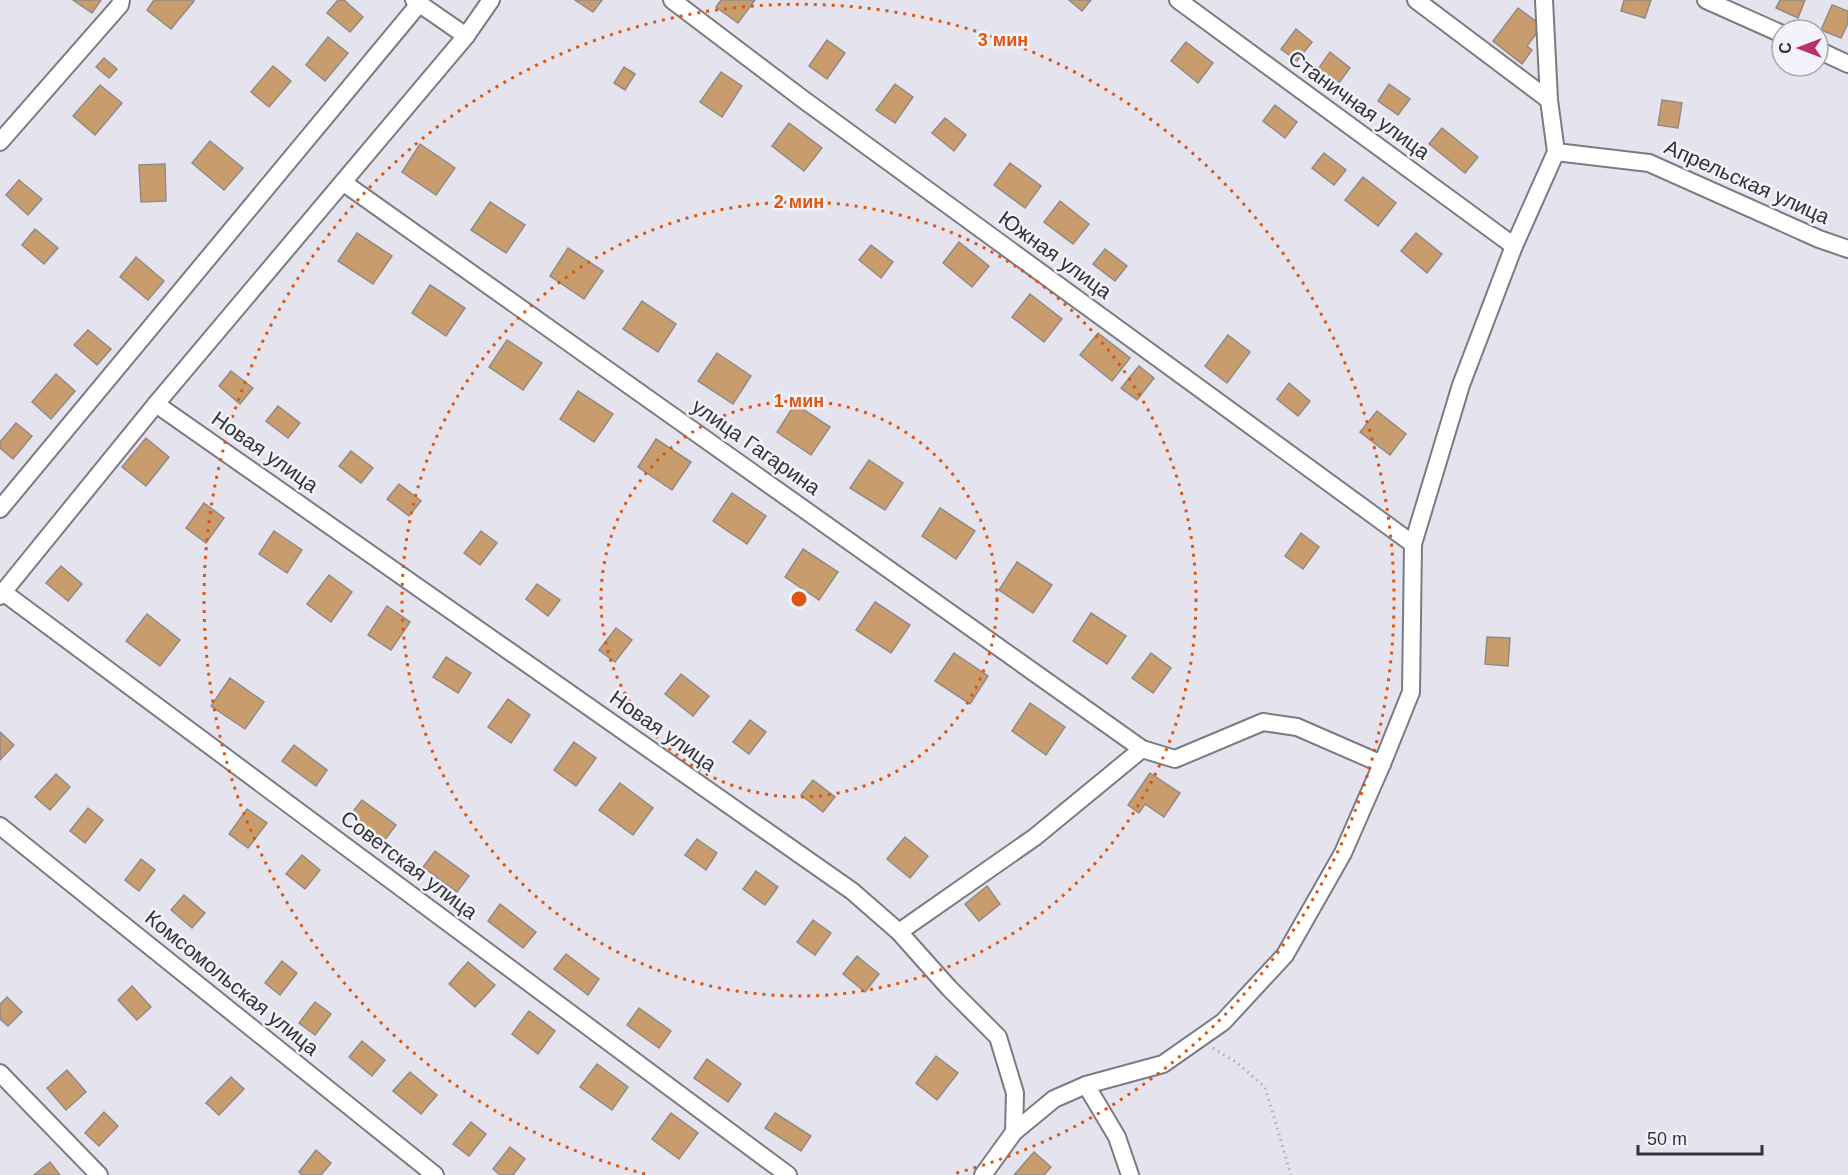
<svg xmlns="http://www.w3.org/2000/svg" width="1848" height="1175" viewBox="0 0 1848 1175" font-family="Helvetica,sans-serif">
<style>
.building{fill:#c99c6e;stroke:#928b85;stroke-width:1.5}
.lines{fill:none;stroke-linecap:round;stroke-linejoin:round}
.street-casing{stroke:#7c7b83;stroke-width:20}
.path{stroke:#aeaeb5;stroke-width:3;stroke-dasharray:1.5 4.5;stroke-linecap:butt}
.street{stroke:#fff;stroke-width:16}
.ring{fill:none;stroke:#df570e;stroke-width:3;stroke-dasharray:3 6}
.labels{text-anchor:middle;stroke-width:5;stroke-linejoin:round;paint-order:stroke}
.street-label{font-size:21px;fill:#333336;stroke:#f2f2fb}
.centre{fill:#df570e;stroke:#f2f2fb;stroke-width:3}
.ring-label{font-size:18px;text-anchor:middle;font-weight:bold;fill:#df570e;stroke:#f2f2fb;stroke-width:5;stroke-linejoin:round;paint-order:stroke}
</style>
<rect width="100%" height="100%" fill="#e5e4ee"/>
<g class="building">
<path d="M73,0H101L92,13Z"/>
<path d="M154,0H193L194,1L171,29L147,10Z"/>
<path d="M338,0H344L363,17L350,32L327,13Z"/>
<path d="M575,0H602L593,12Z"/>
<path d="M721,0H755L738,23L716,7Z"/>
<path d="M1069,0H1091L1082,11Z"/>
<path d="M1624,0H1651L1645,18L1621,11Z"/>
<path d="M1780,0H1805L1798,18L1776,8Z"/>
<path d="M1832,5L1848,11V23L1841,38L1821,30Z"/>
<path d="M1518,8L1542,26L1527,46L1532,50L1522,64L1493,41Z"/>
<path d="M1296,29L1312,42L1297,61L1281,49Z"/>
<path d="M328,37L348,53L325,81L306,65Z"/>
<path d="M827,40L845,53L827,79L809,66Z"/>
<path d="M1186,42L1213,63L1198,83L1171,61Z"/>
<path d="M1330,52L1350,68L1338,84L1318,69Z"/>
<path d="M104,58L117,69L109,78L96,67Z"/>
<path d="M273,66L291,81L269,107L251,92Z"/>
<path d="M624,67L635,74L625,90L614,83Z"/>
<path d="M721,72L742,86L722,117L700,102Z"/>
<path d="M895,84L913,97L895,123L876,110Z"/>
<path d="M1389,84L1410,99L1398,115L1378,101Z"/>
<path d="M100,85L122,103L95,135L73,116Z"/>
<path d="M1662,100L1682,103L1678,128L1658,125Z"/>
<path d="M1275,105L1297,122L1285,138L1263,121Z"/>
<path d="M945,118L966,135L954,151L932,133Z"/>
<path d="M789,123L822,148L804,171L772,146Z"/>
<path d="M1442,128L1478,157L1465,173L1429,144Z"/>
<path d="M210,141L243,168L224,190L192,163Z"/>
<path d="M420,144L455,168L436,195L402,172Z"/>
<path d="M1324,153L1346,170L1334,185L1312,168Z"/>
<path d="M1010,163L1041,186L1025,208L994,185Z"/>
<path d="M165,164L166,201L141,202L139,165Z"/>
<path d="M1363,177L1396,203L1378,226L1345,200Z"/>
<path d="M19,180L42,199L28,215L6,195Z"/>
<path d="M1060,201L1089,224L1073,244L1044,222Z"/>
<path d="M490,202L525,225L506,253L471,230Z"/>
<path d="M35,229L58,248L44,264L22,245Z"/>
<path d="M357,233L392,256L373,284L338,261Z"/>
<path d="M1416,233L1442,254L1427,273L1401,251Z"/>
<path d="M959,242L989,266L972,287L943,263Z"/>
<path d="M871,245L893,262L881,278L859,260Z"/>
<path d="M568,248L603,271L584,299L550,276Z"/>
<path d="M1105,249L1127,266L1115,281L1093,264Z"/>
<path d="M136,257L164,281L148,300L120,277Z"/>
<path d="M430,285L465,308L446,336L412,313Z"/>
<path d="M1030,294L1062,319L1044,342L1012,317Z"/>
<path d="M642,301L676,324L658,352L623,329Z"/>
<path d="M88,330L111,349L97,365L74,345Z"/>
<path d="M1098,333L1130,358L1112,381L1080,355Z"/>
<path d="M1228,335L1250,352L1227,383L1205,366Z"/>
<path d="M507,340L542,363L523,390L489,367Z"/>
<path d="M717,353L751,376L733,404L698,381Z"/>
<path d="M1139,366L1154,378L1137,400L1121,388Z"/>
<path d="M231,371L253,388L240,404L219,386Z"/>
<path d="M56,374L75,391L51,419L32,402Z"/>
<path d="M1289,383L1310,401L1298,416L1277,399Z"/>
<path d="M578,391L613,414L594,442L560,419Z"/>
<path d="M795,404L830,427L811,455L777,432Z"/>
<path d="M278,406L300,423L288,438L266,421Z"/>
<path d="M1377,411L1406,434L1390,455L1360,432Z"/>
<path d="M16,423L32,436L13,459L0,448V442Z"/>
<path d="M146,438L169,457L146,486L122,467Z"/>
<path d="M656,439L691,462L672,490L638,467Z"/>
<path d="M351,451L373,468L361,483L339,466Z"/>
<path d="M869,460L903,483L885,510L850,488Z"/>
<path d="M399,484L421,501L409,516L387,499Z"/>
<path d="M732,493L766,516L747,544L713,521Z"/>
<path d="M204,503L224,518L206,543L186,528Z"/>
<path d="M940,508L975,531L956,559L922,536Z"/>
<path d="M274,531L302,550L287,573L259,554Z"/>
<path d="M481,531L497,543L480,565L464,553Z"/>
<path d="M1301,533L1319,547L1303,569L1285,556Z"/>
<path d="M803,549L838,572L819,600L785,577Z"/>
<path d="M1017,562L1052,585L1033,613L999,590Z"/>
<path d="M61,566L82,584L68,601L46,583Z"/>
<path d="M329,575L352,592L331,622L307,604Z"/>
<path d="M537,584L560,600L548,616L526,599Z"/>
<path d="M875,602L910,625L891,653L856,630Z"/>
<path d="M387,606L410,622L391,650L368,635Z"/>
<path d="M1091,613L1126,636L1107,664L1073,641Z"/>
<path d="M147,614L180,640L160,666L126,641Z"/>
<path d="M616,628L632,640L615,662L599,650Z"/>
<path d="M1487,637L1510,638L1508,666L1485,664Z"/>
<path d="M954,653L988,676L970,704L935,681Z"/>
<path d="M1151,653L1171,668L1153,693L1132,678Z"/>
<path d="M446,657L471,673L458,693L433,677Z"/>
<path d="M681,674L709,696L693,716L665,694Z"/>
<path d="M230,678L264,702L245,729L211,706Z"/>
<path d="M508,699L530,715L511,743L488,727Z"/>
<path d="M1030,703L1065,727L1046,755L1012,731Z"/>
<path d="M750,720L766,732L749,754L733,742Z"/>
<path d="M0,732L14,745L0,760Z"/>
<path d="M574,742L596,758L576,786L554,770Z"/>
<path d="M294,745L327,770L316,786L282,761Z"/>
<path d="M1150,773L1180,793L1164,817L1145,804L1139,813L1128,805Z"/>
<path d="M56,774L70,787L50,810L35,797Z"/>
<path d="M813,780L835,797L823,812L801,795Z"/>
<path d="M620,783L653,808L633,835L599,810Z"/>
<path d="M362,800L396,825L384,841L350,815Z"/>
<path d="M88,808L103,820L85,843L70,831Z"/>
<path d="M247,809L267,823L248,848L229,834Z"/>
<path d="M905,837L928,856L910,878L887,859Z"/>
<path d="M697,839L717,853L706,870L685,855Z"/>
<path d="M435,851L469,876L457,892L423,867Z"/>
<path d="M302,855L320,870L305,889L286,874Z"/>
<path d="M141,859L155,870L139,891L125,880Z"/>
<path d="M756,871L778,887L765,905L743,889Z"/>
<path d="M987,886L1000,904L979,921L965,904Z"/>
<path d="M184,895L205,913L192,928L171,910Z"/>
<path d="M500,904L536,932L523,948L488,921Z"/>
<path d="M813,920L831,933L815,955L797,942Z"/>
<path d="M566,954L599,979L588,995L554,969Z"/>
<path d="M857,956L879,974L865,992L843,974Z"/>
<path d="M282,961L297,973L280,995L265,983Z"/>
<path d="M468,962L495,985L475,1007L449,984Z"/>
<path d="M132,986L151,1007L137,1020L118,1000Z"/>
<path d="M7,997L22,1012L8,1026L0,1019V1004Z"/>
<path d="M315,1002L331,1014L315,1035L299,1023Z"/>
<path d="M639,1008L671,1031L659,1048L627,1025Z"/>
<path d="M529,1011L555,1031L538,1054L512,1034Z"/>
<path d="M362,1041L385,1060L372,1076L349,1057Z"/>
<path d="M936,1056L958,1073L937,1100L916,1083Z"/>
<path d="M707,1059L741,1084L728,1102L694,1078Z"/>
<path d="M597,1064L628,1087L612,1110L580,1087Z"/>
<path d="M67,1070L86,1092L66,1110L47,1088Z"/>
<path d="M410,1072L437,1095L421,1114L393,1091Z"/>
<path d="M231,1077L244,1089L219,1115L206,1103Z"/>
<path d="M104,1112L118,1126L99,1146L85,1133Z"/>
<path d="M671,1113L698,1133L679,1159L652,1139Z"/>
<path d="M775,1113L811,1136L801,1151L765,1128Z"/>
<path d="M471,1122L486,1134L469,1156L453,1144Z"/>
<path d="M510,1147L525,1159L513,1175H500L493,1169Z"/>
<path d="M316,1150L331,1163L321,1175H302L299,1172Z"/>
<path d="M1034,1152L1051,1167L1044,1175H1014Z"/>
<path d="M50,1162L60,1175H34Z"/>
</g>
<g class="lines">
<defs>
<g id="street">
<path d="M414,0L466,36"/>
<path d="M672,0L804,100L1413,544"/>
<path d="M1178,0L1514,246"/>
<path d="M1416,0L1549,100"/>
<path d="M1706,0L1782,34"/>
<path d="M1818,50L1848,64"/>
<path d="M0,142L120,5L121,0"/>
<path d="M1556,152L1649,163L1819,239L1848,249"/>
<path d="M344,183L1142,749L1175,759L1263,722L1297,727L1382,764L1411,692L1413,544L1461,385L1514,246L1556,152L1549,100L1544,0"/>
<path d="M156,404L852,891L899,932L949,988L998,1037L1015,1093L1014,1132L983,1175"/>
<path d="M0,509L419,4"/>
<path d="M3,592L788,1175"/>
<path d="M0,596L156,404L466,36L491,0"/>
<path d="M0,826L435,1175"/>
<path d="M899,932L1035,837L1142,749"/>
<path d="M0,1073L99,1175"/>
<path d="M1086,1085L1117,1137L1130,1175"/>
<path d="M1014,1132L1054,1099L1086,1085L1163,1064L1223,1022L1285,955L1343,853L1382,764"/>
</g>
</defs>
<use href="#street" class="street-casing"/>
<path class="path" d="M1213,1048L1236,1062L1265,1087L1291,1175"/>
<use href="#street" class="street"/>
</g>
<g class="ring">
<circle cx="799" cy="599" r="198"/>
<circle cx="799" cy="599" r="397"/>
<path d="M645 1174A595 595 0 1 1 953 1174"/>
</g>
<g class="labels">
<g class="street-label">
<text transform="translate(1359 105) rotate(36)" y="7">Станичная улица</text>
<text transform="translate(1747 182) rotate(24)" y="7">Апрельская улица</text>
<text transform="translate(1055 255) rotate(36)" y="7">Южная улица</text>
<text transform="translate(756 447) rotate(35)" y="7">улица Гагарина</text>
<text transform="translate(265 452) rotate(35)" y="7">Новая улица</text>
<text transform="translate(663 731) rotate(35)" y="7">Новая улица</text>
<text transform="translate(409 865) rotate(37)" y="7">Советская улица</text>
<text transform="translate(232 983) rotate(39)" y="7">Комсомольская улица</text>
</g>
</g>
<circle cx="799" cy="599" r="9" class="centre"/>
<g class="ring-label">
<text x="1003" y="46">3 мин</text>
<text x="799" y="208">2 мин</text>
<text x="799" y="407">1 мин</text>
</g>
<g transform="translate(1800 48) rotate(270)"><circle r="28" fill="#f2f2fb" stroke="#a6a6ac" stroke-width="1.5"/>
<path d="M0-4.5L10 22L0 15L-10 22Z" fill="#b9316f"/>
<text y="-9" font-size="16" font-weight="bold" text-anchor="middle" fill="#333336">С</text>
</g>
<path d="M1638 1145v9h124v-9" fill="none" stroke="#333336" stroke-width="3"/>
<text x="1647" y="1145" font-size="18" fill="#333336" stroke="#f2f2fb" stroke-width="4.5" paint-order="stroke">50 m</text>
</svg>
